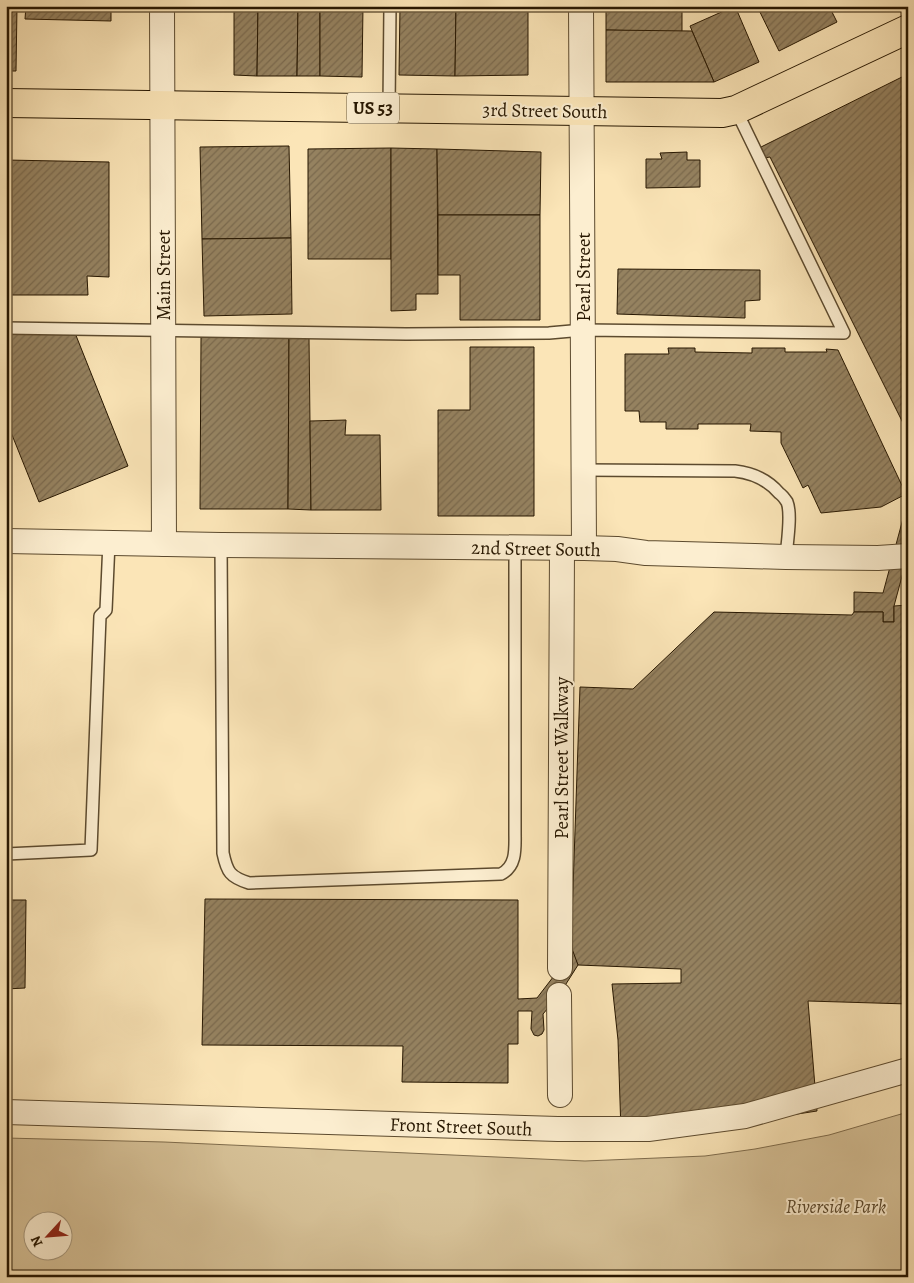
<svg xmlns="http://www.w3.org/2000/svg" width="914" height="1283" viewBox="0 0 914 1283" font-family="Alegreya,serif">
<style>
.green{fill:#d7c298;stroke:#7f6c4c;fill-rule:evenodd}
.building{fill:url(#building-hatch);stroke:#271701}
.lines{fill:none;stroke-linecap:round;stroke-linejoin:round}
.lane-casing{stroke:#5c4a2e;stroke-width:14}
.street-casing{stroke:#5c4a2e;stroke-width:26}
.highway-casing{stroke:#271701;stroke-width:30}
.lane{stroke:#fceed0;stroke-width:11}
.street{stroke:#fceed0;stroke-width:24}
.highway{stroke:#fbe5b7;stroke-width:28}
.labels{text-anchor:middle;stroke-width:4;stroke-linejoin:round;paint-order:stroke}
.shield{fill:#fceed0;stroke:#67583f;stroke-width:1}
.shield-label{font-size:18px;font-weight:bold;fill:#271701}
.street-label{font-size:19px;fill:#271701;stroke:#fceed0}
.park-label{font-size:19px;font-style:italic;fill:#5c4a2e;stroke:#fceed0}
</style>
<defs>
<pattern id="building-hatch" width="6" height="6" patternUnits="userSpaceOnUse" patternTransform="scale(1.25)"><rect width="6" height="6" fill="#958260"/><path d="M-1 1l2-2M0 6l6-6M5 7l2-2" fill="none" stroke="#7a694d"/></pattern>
</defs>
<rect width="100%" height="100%" fill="#fbe5b7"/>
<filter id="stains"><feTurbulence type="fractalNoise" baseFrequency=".004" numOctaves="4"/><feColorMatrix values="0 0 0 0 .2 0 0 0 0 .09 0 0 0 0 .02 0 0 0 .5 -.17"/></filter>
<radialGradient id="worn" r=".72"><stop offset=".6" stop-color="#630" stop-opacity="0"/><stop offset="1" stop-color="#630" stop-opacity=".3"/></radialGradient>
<path class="green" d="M908,1112V1277H6V1138L164,1142L585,1161L705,1156L755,1149L829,1135ZM32,1220H62V1250H32Z"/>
<g class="building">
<path d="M6,6H17L16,71H6Z"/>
<path d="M26,6H111V21L25,19Z"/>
<path d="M234,6H258L257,76L234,75Z"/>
<path d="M258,6H298L297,76H257Z"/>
<path d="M298,6H320V76H297Z"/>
<path d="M320,6H363L362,77L320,76Z"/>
<path d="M400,6H456L455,76L399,75Z"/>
<path d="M456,6H528V75L455,76Z"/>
<path d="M606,6H695L682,10L606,8Z"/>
<path d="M735,6L759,62L714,82L690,26Z"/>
<path d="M757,6H829L837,22L779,51Z"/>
<path d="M606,8L682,10V32L606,30Z"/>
<path d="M606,30L692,31L714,82H606Z"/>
<path d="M908,74V433L770,157L764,158L760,150L761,147Z"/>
<path d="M289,146L291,238L202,239L200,147Z"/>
<path d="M391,148V259H308V149Z"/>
<path d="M391,148L437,149L438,294H416V310L391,311Z"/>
<path d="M437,149L541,152L540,215H438Z"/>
<path d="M687,152V160H700V187L646,188V159H662L660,153Z"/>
<path d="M6,160L109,162V277L87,276L88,295H6Z"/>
<path d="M438,215H540V320H460V275H438Z"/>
<path d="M291,238L292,314L204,316L202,239Z"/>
<path d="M618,269L760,270V300L745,301V318L617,314Z"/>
<path d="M6,331L75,333L128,466L39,502L6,420Z"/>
<path d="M201,336L289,337L288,509H200Z"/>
<path d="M289,337H309L311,510L288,509Z"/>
<path d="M470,347H534V516H438V410H470Z"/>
<path d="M668,348H695V352L752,353V348H785V352H827L826,349L838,350L906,494L881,507L821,513L808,485L803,488L781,443V432L750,431L751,424H698V429H666V422H640L639,411H625V354H669Z"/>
<path d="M346,420L345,435H380L381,510H311L310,421Z"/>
<path d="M908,500V554L894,606V622H883V612H854V592L883,593Z"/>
<path d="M908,605V1004L808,1001L817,1111L745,1122L621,1132L618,1040L612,984L681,983V969L578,965L574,957L571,946L580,687L633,689L714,612L852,615L854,612H883V622H894V606Z"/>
<path d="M205,899L518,900V999L537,998L560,968L571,946L578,965L559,995L543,1014L544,1030L542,1034L538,1036L534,1035L531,1029L532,1011H518V1044H508V1083L402,1082L403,1046L202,1045Z"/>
<path d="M6,900H26L25,988L6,989Z"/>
</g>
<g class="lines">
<defs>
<g id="lane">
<path d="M389,108L390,6"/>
<path d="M6,328L406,334L549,333L583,330L844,333L736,110"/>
<path d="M583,470L735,471C753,473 767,479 779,493C782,495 785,499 787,502C792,514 787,543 786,557"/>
<path d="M221,545L223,853C227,872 230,877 249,883L501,874C517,866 515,848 515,832V548"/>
<path d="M6,854L91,850L100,616L106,610L109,542"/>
</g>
<g id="street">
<path d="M162,6L164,544"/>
<path d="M581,6L584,548"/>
<path d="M6,541L221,545L584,548L617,549L646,553L786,557L878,558L908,556"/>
<path d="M560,968L562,549"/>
<path d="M559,995L560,1095"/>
<path d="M6,1112L558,1129H648L745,1116L908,1070"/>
</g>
<path id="highway" d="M6,103L722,113L736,110L908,29"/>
</defs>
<use href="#lane" class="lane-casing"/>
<use href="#street" class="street-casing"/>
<use href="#highway" class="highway-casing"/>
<use href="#lane" class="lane"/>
<use href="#street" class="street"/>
<use href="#highway" class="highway"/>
</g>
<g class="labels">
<rect class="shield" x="347" y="92.5" width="52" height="31" rx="4"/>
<g class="shield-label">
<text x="373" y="114">US 53</text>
</g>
<g class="street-label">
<text transform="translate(545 110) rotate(1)" y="7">3rd Street South</text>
<text transform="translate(163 275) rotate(-90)" y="7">Main Street</text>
<text transform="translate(583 277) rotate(-90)" y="7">Pearl Street</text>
<text transform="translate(536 548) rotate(1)" y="7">2nd Street South</text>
<text transform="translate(561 758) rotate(-90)" y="7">Pearl Street Walkway</text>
<text transform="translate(461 1126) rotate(2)" y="7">Front Street South</text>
</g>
<g class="park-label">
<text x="836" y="1213">Riverside Park</text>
</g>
</g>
<rect width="914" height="1283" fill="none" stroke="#fbe5b7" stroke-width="25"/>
<rect x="8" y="8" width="899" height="1268" fill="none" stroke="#271701" stroke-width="2.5"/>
<rect x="12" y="12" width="889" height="1258" fill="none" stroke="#271701"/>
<g transform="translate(48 1236) rotate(244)"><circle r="24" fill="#fceed0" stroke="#a7987d"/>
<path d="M0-4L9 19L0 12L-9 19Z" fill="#8f2418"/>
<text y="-8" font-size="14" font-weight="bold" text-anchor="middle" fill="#271701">N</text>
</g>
<rect width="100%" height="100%" filter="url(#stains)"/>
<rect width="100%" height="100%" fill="url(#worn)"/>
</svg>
